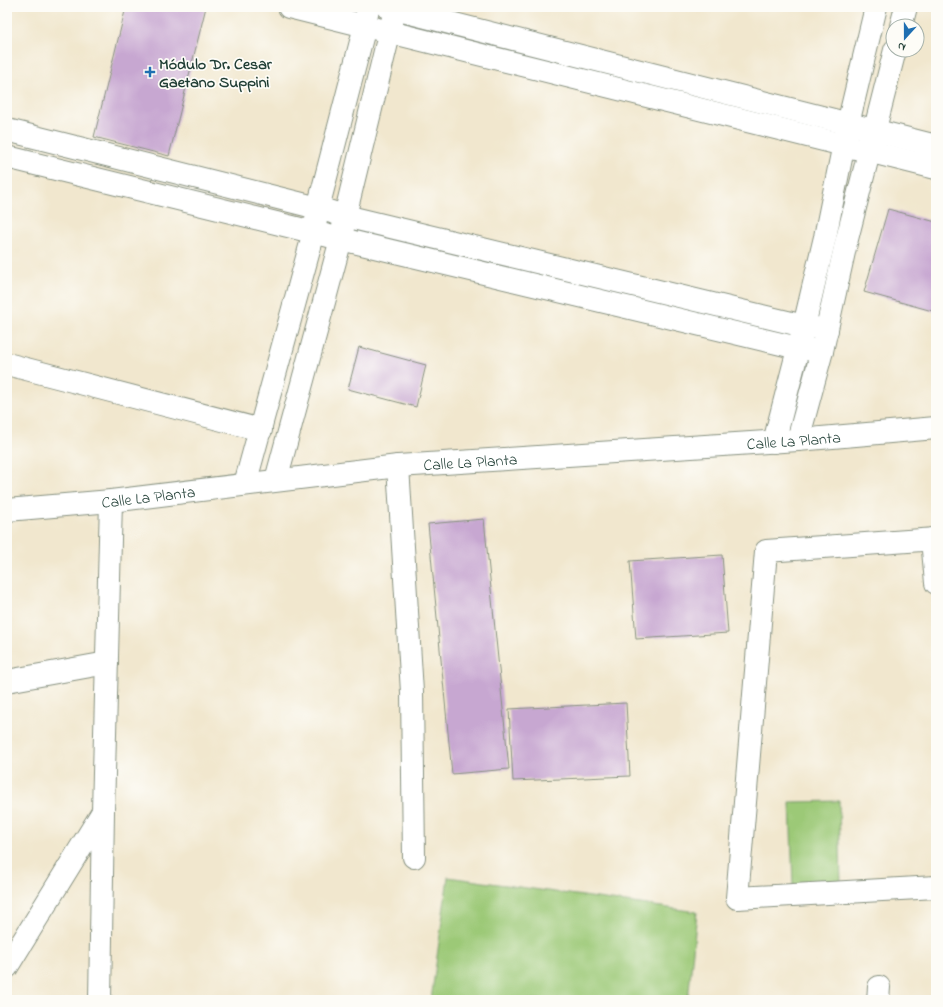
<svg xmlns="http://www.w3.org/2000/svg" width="943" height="1007" viewBox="0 0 943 1007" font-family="'Indie Flower',sans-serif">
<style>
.green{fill:#9cc977;stroke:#5e8356}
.building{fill:#c7a7d1}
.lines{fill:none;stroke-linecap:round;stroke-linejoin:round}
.minor-casing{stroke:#889281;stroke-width:24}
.minor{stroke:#fff;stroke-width:22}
.poi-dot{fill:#1f6fb2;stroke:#fdfcf7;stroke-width:1.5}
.labels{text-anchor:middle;stroke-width:3.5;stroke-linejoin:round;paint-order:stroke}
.poi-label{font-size:16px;font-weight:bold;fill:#1f3d34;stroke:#fdfcf7;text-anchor:start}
.street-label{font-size:16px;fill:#1f3d34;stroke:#fdfcf7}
</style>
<rect width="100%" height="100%" fill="#fdfcf7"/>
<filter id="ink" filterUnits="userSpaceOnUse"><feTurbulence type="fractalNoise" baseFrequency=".025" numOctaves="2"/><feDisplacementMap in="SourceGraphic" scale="8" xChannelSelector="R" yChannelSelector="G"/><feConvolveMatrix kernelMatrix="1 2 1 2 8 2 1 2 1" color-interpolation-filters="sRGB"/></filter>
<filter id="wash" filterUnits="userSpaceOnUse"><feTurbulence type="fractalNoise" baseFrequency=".012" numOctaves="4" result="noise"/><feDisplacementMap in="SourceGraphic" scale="16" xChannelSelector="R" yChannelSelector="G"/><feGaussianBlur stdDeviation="0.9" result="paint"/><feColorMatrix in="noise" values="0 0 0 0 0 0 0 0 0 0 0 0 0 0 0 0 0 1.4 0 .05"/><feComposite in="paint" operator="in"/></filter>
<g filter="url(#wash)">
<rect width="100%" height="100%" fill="#f1e7ce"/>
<g class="green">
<path d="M839,801L841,885L793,886L790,802Z"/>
<path d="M448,877L697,912L688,1000H431Z"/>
</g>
<g id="blocks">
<g class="building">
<path d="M126,7H206L169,156L94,137Z"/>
<path d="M888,209L936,222V312L864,292Z"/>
<path d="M359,347L426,365L416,407L348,389Z"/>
<path d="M484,519L509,769L452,774L428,524Z"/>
<path d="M722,555L728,633L636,639L630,561Z"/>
<path d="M626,703L630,776L513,781L509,709Z"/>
</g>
</g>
</g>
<g filter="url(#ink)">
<use href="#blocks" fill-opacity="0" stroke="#889281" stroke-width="1"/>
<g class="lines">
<defs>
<g id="minor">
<path d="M289,7L936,168"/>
<path d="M387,7L936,146"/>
<path d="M901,26L906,7"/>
<path d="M7,130L318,208L345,216L804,326L827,330"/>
<path d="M7,157L341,239L798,348L822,351"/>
<path d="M7,364L261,430"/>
<path d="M798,440L822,351L846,243L895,50"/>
<path d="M774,442L804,326L825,237L848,124L876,7"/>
<path d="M398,466L412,692L414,857"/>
<path d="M276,480L341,239L345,216L393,18"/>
<path d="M245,484L314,232L318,208L365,26L368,7"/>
<path id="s1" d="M7,510L111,501L398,466L798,440L936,428"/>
<path d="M932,539L936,583"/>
<path d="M936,539L766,551L737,898L936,887"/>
<path d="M7,681L107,663"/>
<path d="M7,967L102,813"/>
<path d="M100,1000L103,812L111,501"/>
<path d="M878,1000L879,987"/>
</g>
</defs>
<use href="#minor" class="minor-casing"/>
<use href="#minor" class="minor"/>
</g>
</g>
<path class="poi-dot" d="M148 66h4v4h4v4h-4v4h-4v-4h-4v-4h4z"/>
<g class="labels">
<g class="poi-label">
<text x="159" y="69">Módulo Dr. Cesar<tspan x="159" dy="18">Gaetano Suppini</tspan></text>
</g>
<g class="street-label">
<text dy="6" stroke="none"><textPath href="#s1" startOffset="790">Calle La Planta</textPath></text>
<text dy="6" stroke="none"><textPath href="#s1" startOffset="466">Calle La Planta</textPath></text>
<text dy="6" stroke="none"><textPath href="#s1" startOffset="142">Calle La Planta</textPath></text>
</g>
</g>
<rect width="943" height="1007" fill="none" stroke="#fdfcf7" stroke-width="24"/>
<g transform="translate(905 38) rotate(201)"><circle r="19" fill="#fdfcf7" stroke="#a4b0a9"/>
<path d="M0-3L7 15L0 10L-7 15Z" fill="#1f6fb2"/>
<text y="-6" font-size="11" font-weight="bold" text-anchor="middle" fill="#1f3d34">N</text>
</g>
</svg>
